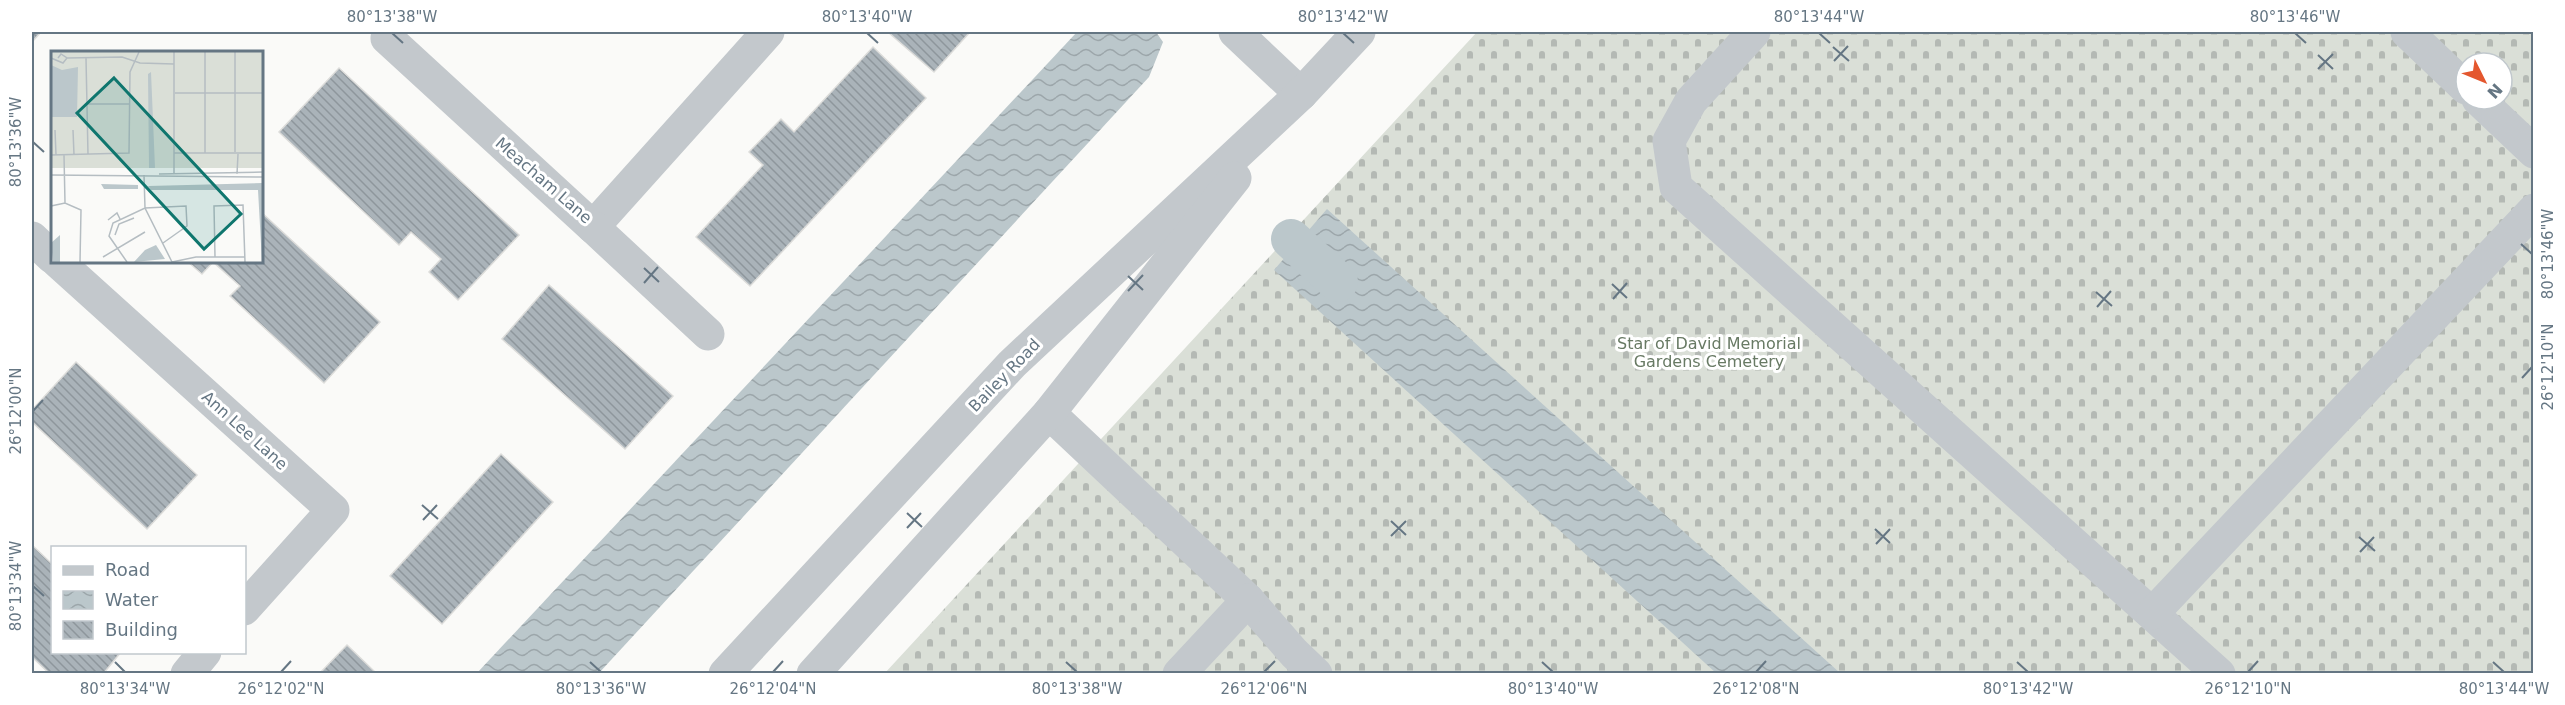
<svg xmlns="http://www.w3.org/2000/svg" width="2565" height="705" viewBox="0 0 2565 705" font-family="'DejaVu Sans',sans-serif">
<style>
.cemetery{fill:url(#cemetery-stones);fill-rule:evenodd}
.water{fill:url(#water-waves)}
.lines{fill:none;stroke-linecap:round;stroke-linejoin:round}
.canal{stroke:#bbc7cb;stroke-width:40}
.building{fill:url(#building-back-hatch);stroke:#dcdcda;stroke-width:1.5}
.minor{stroke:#c3c8cc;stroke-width:33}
.ticks{fill:none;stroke:#657683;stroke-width:2}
.labels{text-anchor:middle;stroke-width:6;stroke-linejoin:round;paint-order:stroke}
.street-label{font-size:16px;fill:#657683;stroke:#fff}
.park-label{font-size:16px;fill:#687a64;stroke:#fff}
.inset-road{fill:none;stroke:#b5bdc2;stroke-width:1.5}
.view{fill:#0f766e;fill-opacity:0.15;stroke:#0f766e;stroke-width:3}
.inset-edge{fill:none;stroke:#657683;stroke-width:3}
.neatline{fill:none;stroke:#657683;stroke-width:2}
.ticks-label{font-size:15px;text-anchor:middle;fill:#657683}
</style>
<defs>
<pattern id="cemetery-stones" width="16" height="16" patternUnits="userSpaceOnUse" patternTransform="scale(1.5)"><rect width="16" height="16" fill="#dadfd7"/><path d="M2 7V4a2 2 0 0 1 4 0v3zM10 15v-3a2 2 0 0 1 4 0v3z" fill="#b4b9b4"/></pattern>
<pattern id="water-waves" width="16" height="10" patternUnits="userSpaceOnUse" patternTransform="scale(1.5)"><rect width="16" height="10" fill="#bbc7cb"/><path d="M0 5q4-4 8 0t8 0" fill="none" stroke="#9ca6aa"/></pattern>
<pattern id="building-back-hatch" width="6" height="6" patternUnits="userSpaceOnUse" patternTransform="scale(1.5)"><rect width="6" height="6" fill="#aab3b9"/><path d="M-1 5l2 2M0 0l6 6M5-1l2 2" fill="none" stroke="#8e969c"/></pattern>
</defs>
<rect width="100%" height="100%" fill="#fafaf8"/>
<path class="cemetery" d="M1477,32H2533V673L884,674ZM2466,63H2502V99H2466Z"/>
<g class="water">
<path d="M1077,32H1156L1163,42L1149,77L599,673H477Z"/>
<path d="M1327,209L1840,673H1716L1274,270Z"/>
</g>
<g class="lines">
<path class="canal" d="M1291,239L1338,282"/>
</g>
<g class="building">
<path d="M32,32H41L32,42Z"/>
<path d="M888,32H970L934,72Z"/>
<path d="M873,47L926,98L750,286L696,237L763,165L749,152L781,119L794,132Z"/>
<path d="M339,68L519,235L458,300L429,272L441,259L411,232L399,245L279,132Z"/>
<path d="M261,212L380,322L324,383L230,296L240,286L213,262L202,274L187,261H261Z"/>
<path d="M549,285L673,396L625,449L502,339Z"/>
<path d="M76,362L197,475L147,529L32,422V410Z"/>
<path d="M501,454L553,502L442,624L390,576Z"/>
<path d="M32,545L52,564V652H121L103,674H50L32,657Z"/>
<path d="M347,645L377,674H319Z"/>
</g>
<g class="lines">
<g class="minor">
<path d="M388,32L387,38L593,227L768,32"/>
<path d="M1235,32L1301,94"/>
<path d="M1754,32L1691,101L1669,141L1676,187L2219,674"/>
<path d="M2407,32L2466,88"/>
<path d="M2478,99L2534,152"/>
<path d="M593,227L708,334"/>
<path d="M32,238L52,257"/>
<path d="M57,261L333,510L244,609"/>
<path d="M1049,413L1248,600L1294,653L1316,674"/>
<path d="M2153,613L2534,210"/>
<path d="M187,674L205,652"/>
<path d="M725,674L1012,364L1301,94L1359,32"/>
<path d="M813,674L1049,413L1235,178"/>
<path d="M1179,674L1248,600"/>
</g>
</g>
<path class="ticks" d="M392,33L403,43M867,33L878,43M1343,33L1354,43M1819,33L1830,43M2295,33L2306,43M1833,47L1849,61M2318,55L2333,69M1834,61L1848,46M2318,69L2333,54M33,142L44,152M2521,244L2532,254M644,268L659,282M1128,276L1143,290M644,283L658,267M1612,284L1627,298M1128,291L1143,275M2096,292L2112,306M1613,299L1627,283M2097,307L2111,291M2522,378L2532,367M33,411L43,400M422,505L438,519M907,513L922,527M423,520L437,505M1391,521L1406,535M907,528L921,513M1875,529L1890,543M1391,536L1406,521M2359,537L2375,551M1876,544L1890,529M2360,552L2374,537M33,586L44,596M115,662L125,672M590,662L601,672M1066,662L1077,672M1542,662L1553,672M2017,662L2028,672M2493,662L2504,672M281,672L291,661M773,672L783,661M1264,672L1275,661M1756,672L1766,661M2248,672L2258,661"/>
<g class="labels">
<g class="street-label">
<text transform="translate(544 180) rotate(41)" y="6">Meacham Lane</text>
<text transform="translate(1004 375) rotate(-46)" y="6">Bailey Road</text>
<text transform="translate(245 430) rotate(42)" y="6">Ann Lee Lane</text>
</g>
<g class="park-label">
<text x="1709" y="349">Star of David Memorial<tspan x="1709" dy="18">Gardens Cemetery</tspan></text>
</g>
</g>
<g transform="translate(51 51)">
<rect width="212" height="212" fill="#fafaf8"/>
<path d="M0,1H211V117H0Z" fill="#dadfd7"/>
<path d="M0,14L11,19L27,16L26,66H0ZM100,21L104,117H98L97,23ZM211,132V211L207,139H100L97,135ZM50,133L87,134V138H53ZM9,184V211H2L0,192ZM105,194L114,208L83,211L94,199Z" fill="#bbc7cb"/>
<path class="inset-road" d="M0,7L12,12L16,7L10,3L7,7M16,7L71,6L89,12L123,13M35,7L37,104M124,42H212M36,53H79M4,79L5,104M22,79L23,104M184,101V1M123,102H212M154,102V1M0,104L78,102L79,21L88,1M13,104L14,152M123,122V1M108,123L212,121M186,123L187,103M0,124L212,126M93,124L94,157L121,211M0,155L14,152L30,159L29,211M57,169L66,162L69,168M64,184L68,173L83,167M52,206L94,181M164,206L163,155L192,154L194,211M76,211L58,185L62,172L94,157L135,155L136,175L112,192M121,211L145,206H194"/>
<path class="view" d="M63,27L190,163L153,198L26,62Z"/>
<rect width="212" height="212" class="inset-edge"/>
</g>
<rect width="2565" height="705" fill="none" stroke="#ffffff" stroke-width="66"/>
<rect x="51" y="546" width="195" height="108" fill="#ffffff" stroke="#c1c8cd" stroke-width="1.5"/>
<rect x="63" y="566" width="30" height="9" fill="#c3c8cc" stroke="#c1c8cd" stroke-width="1.5"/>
<text x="105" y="576" font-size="18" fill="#657683">Road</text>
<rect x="63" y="591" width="30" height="18" fill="url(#water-waves)" stroke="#c1c8cd" stroke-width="1.5"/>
<text x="105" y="606" font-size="18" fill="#657683">Water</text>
<rect x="63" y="621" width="30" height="18" fill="url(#building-back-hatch)" stroke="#c1c8cd" stroke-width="1.5"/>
<text x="105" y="636" font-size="18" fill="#657683">Building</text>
<g transform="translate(2484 81) rotate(133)"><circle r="28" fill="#ffffff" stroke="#c1c8cd" stroke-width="1.5"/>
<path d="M0-4.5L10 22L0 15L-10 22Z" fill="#e4572e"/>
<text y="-9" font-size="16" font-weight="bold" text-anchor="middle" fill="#657683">N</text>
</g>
<rect x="33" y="33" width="2499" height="639" class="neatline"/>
<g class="ticks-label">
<text x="392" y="22">80°13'38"W</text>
<text x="867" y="22">80°13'40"W</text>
<text x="1343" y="22">80°13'42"W</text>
<text x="1819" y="22">80°13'44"W</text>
<text x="2295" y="22">80°13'46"W</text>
<text transform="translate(16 142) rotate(-90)" y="5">80°13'36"W</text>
<text transform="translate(2548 254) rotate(-90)" y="5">80°13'46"W</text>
<text transform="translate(2548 367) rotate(-90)" y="5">26°12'10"N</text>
<text transform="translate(16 411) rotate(-90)" y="5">26°12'00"N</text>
<text transform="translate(16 586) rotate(-90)" y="5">80°13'34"W</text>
<text x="125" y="694">80°13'34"W</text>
<text x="281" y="694">26°12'02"N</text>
<text x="601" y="694">80°13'36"W</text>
<text x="773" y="694">26°12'04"N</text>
<text x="1077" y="694">80°13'38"W</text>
<text x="1264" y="694">26°12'06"N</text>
<text x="1553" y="694">80°13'40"W</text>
<text x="1756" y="694">26°12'08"N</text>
<text x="2028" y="694">80°13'42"W</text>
<text x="2248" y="694">26°12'10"N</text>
<text x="2504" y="694">80°13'44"W</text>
</g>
</svg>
